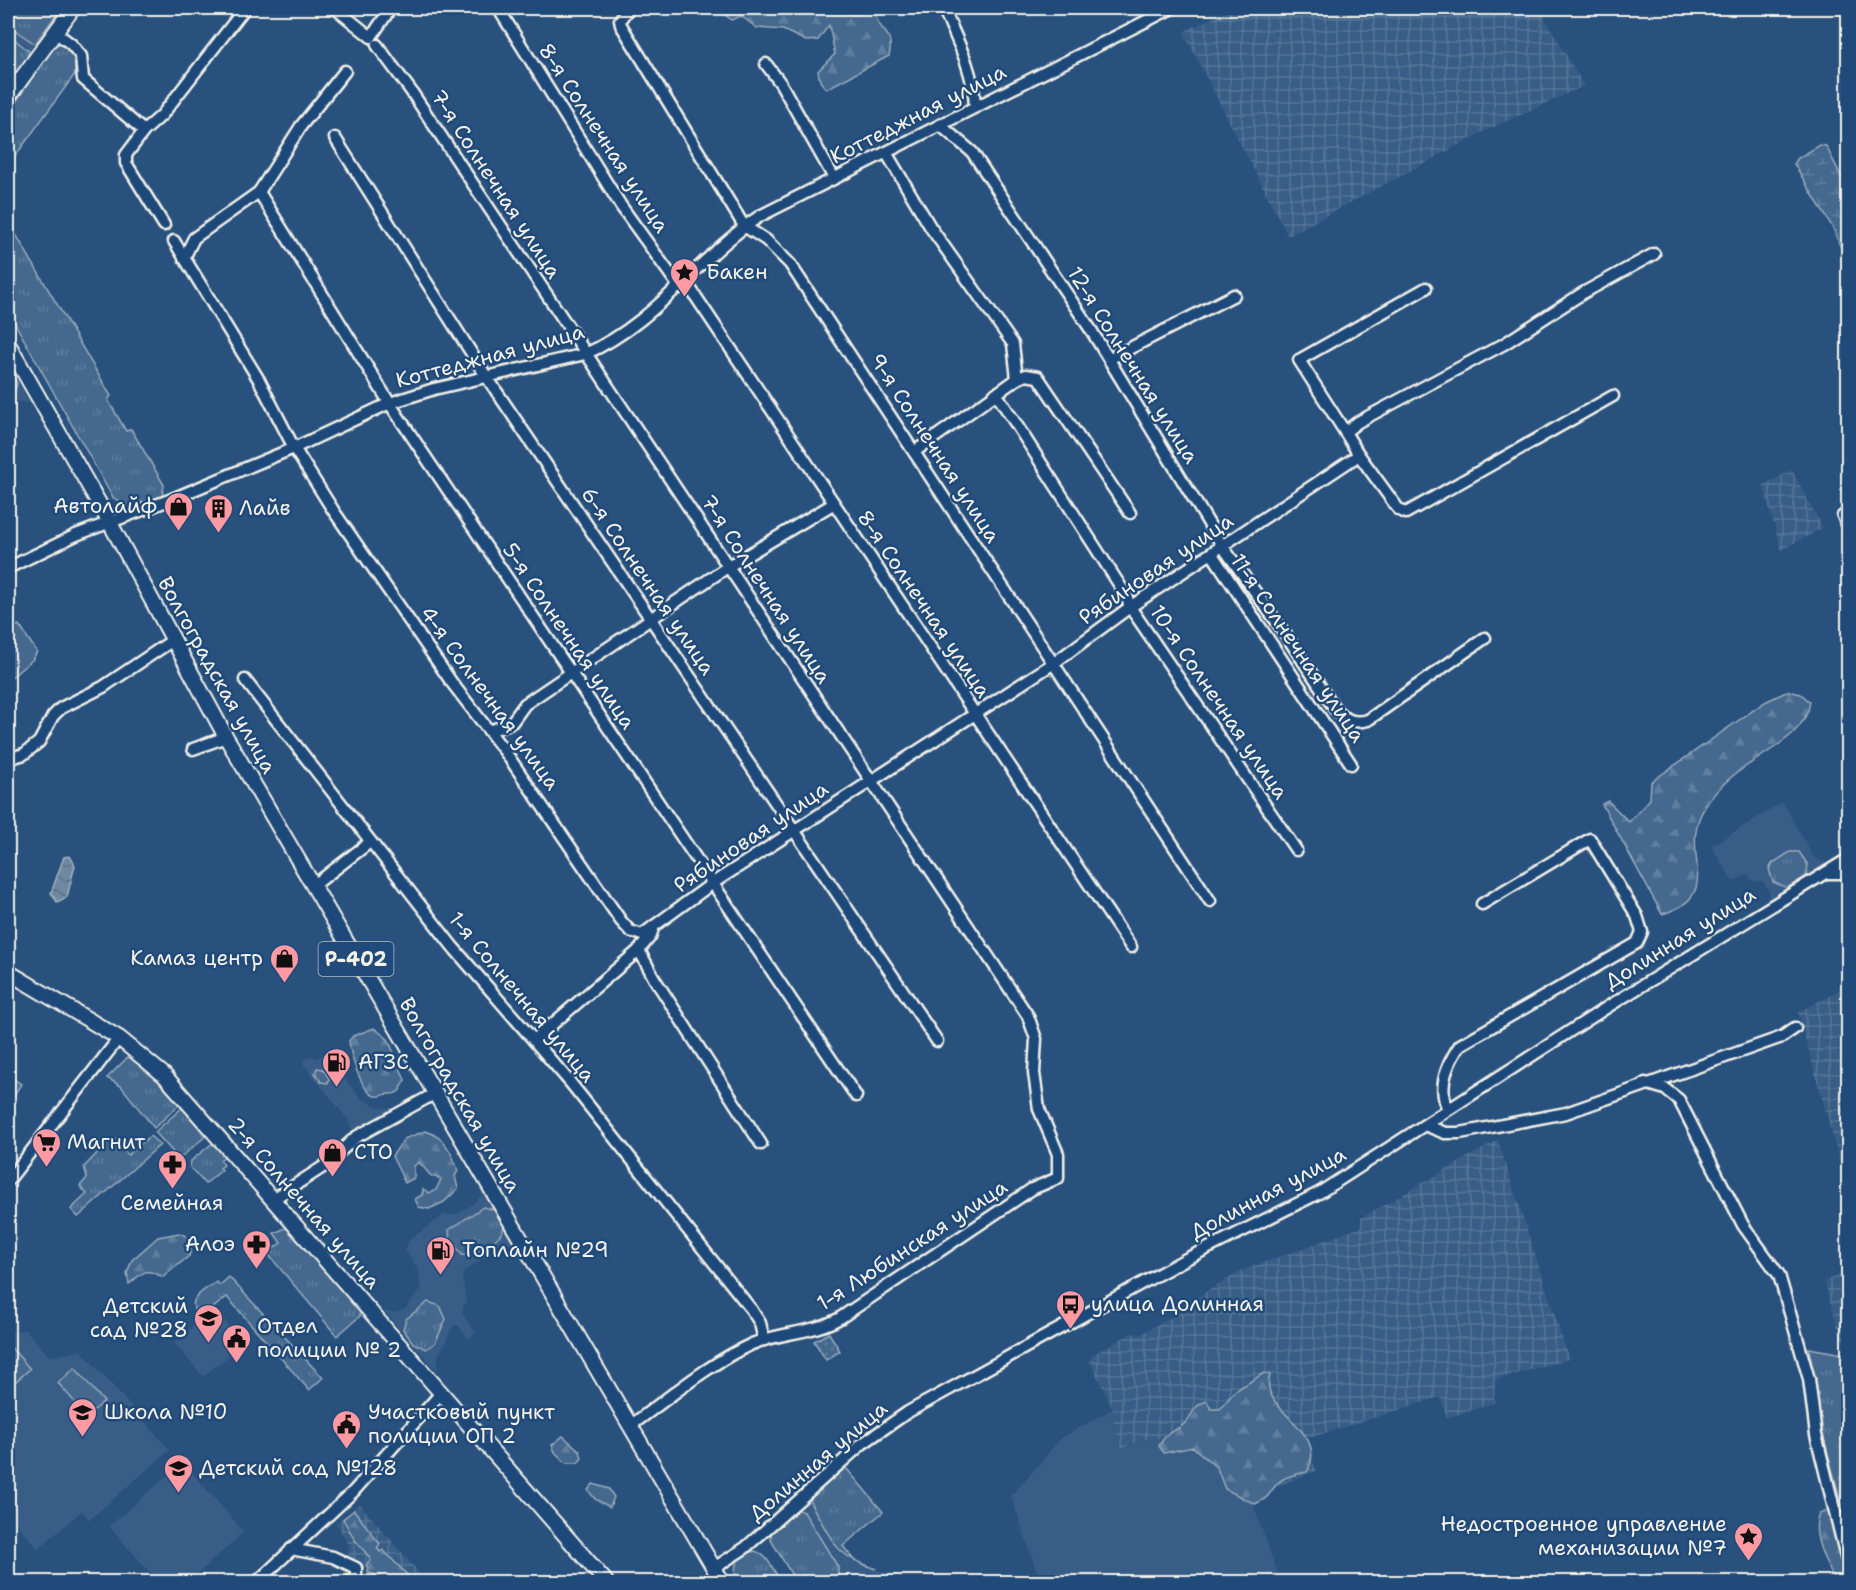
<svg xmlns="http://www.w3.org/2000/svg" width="1856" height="1590" viewBox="0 0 1856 1590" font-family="'Shantell Sans',sans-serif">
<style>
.built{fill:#375d86}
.industrial{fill:url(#industrial-grid)}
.grass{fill:url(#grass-tufts);stroke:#9cacbb;stroke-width:1.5}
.forest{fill:url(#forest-firs);stroke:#9cacbb;stroke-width:1.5}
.wetland{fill:url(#wetland-marsh);stroke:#9cacbb;stroke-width:1.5}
.park{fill:url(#park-dots);stroke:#9cacbb;stroke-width:1.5}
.garden{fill:#45688e;stroke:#9cacbb;stroke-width:1.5}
.water{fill:url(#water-waves);stroke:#a4b2be;stroke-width:1.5}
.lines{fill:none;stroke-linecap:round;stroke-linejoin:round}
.minor-casing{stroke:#f4f1e8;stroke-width:15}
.major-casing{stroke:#f4f1e8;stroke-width:18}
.minor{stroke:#1f4a7a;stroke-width:10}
.major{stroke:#1f4a7a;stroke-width:14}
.labels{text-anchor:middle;stroke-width:5;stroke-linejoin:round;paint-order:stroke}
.shield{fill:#1f4a7a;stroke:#b4bfc7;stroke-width:1.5}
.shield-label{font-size:20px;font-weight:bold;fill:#f4f1e8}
.street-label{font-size:21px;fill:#f4f1e8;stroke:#1f4a7a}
.poi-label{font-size:21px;fill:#f4f1e8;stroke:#1f4a7a;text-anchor:start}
</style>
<defs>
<pattern id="industrial-grid" width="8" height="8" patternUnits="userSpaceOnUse" patternTransform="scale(1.5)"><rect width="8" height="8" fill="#375d86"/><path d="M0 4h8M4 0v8" fill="none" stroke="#557597"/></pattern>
<pattern id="grass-tufts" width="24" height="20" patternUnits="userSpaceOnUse" patternTransform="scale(1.5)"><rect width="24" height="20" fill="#45688e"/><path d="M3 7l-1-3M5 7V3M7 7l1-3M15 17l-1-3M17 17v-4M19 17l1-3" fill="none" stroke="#607e9e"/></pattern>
<pattern id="forest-firs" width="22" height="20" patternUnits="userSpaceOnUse" patternTransform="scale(1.5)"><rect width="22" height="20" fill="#45688e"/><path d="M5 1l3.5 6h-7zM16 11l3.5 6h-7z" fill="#607e9e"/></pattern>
<pattern id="wetland-marsh" width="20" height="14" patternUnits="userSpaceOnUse" patternTransform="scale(1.5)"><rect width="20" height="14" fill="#45688e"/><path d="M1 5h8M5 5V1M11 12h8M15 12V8" fill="none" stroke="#607e9e"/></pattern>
<pattern id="park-dots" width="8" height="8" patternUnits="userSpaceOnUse" patternTransform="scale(1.5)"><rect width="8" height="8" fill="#45688e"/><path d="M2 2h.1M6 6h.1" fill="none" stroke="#607e9e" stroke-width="1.8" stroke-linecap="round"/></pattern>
<pattern id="water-waves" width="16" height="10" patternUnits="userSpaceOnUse" patternTransform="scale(1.5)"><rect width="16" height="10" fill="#6e88a2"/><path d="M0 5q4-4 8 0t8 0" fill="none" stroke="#5f6e7d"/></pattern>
</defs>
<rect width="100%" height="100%" fill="#28517e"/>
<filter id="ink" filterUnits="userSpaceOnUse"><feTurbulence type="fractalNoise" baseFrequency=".0167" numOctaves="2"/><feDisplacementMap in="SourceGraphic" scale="12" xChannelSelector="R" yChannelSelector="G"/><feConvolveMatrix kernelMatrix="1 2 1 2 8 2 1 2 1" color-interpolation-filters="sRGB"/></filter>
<g filter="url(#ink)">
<g class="built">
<path d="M8,8H65L27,59L26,46L8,34Z"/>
<path d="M8,365L30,403L14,401L16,408L8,413Z"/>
<path d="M1783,802L1814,858L1829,864L1769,900V891L1763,882L1751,880L1748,874L1733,882L1711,846Z"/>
<path d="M330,1050L347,1082L362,1099L382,1108H392L380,1120L363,1130H352L348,1120L302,1062L310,1056L317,1058Z"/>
<path d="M482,1186L518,1246L505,1244L464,1271L462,1277L466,1299L462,1313L476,1333L469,1339L458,1325H454L438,1357L437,1371L384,1311L395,1313L405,1309L421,1289L419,1271L405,1249L410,1239L444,1215H455L473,1204L481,1196Z"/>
<path d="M214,1308L244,1343L203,1377L174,1343Z"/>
<path d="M26,1330L50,1357L81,1350L170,1450L89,1520L82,1511L38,1549L8,1513V1332Z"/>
<path d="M1112,1409L1115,1415L1111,1417L1122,1448L1142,1440L1210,1433L1241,1499L1250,1496L1281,1582H1040L1011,1496L1061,1438Z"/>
<path d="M183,1462L244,1532L189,1582H158L109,1526Z"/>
<path d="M810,1497L811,1503L840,1553L858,1564L887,1573L886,1582H838L835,1562L804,1512L796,1509Z"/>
</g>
<g class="industrial">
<path d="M1233,8H1539L1584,86L1483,132L1288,236L1183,32Z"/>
<path d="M1792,470L1823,528L1781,550L1763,485Z"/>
<path d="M1848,986V1192L1798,1012Z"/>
<path d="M1498,1140L1569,1359L1495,1380L1494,1403L1447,1418L1440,1397L1306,1439L1316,1471L1241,1500L1209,1433L1142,1440L1122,1448L1111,1417L1115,1415L1090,1361L1092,1355L1132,1333L1139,1335L1177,1314L1175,1310L1243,1270L1361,1227V1218Z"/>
<path d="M1848,1272V1340L1845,1341L1841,1338L1824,1281Z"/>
<path d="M360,1504L427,1582H412L383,1553L363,1569L348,1561L349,1545L336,1523Z"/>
</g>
<g class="grass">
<path d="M22,8H61L35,44L8,25V12Z"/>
<path d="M8,34L29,51L27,59L8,85Z"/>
<path d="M54,44L63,45L75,57V74L8,166V114Z"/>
<path d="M8,221L111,396L108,400L126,431L131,429L164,485L162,497L129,506L113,498L8,311Z"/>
<path d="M8,367L17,383L15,390L9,392Z"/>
<path d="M1790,852H1799L1808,865L1806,877L1787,888L1773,882L1769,869L1773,863Z"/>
<path d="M132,1053L183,1101L154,1128L121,1086L107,1078Z"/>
<path d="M317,1068L323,1069L329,1078L328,1083L321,1082L315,1073Z"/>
<path d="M184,1106L208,1134L179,1159L155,1132Z"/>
<path d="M150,1136L160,1145L78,1217L71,1209L87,1194L80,1186L87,1178L84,1167L111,1139L122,1140L118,1144L128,1155Z"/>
<path d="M214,1142L227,1154L220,1160L224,1165L220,1168L222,1170L205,1184L190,1167L191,1161Z"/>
<path d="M483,1207L496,1210C499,1215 505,1220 504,1227C502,1239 473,1257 462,1255L450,1239L449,1230Z"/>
<path d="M288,1227L359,1310L360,1316L337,1336L267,1253L281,1243L274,1233Z"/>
<path d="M229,1277L323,1378L309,1390L227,1297L200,1318C183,1300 202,1292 216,1282L220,1285Z"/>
<path d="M428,1302L440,1306L446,1319L435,1343L426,1349L413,1343L403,1329L406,1319Z"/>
<path d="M1809,1348L1848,1355V1527L1822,1432Z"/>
<path d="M841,1469H847L883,1512L843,1546L854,1560L876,1569C833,1556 833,1540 811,1504L810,1497Z"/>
<path d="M796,1509L804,1512L838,1567V1582H796L771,1540V1531Z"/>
<path d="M755,1551C768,1555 774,1571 781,1582H738C731,1568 737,1553 755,1551Z"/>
</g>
<g class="forest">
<path d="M724,8H837L854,15L864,10L876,15C879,34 895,30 889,56L826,89L820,81L818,71L835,54L829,25L818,40L806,41L783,30L757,28L741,16L732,20L725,15Z"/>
<path d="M1788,691L1801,694L1810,702C1806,739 1754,756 1729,779C1720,787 1711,797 1705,807C1676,851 1728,895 1662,914L1602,804L1608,801L1629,822L1650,799L1651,782L1765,702Z"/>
<path d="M374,1028L388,1039L405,1080C402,1089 398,1095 389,1094C384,1094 379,1097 375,1096C361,1092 350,1053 349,1041L353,1036Z"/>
<path d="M425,1131C443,1135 453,1154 458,1171L455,1176L458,1189L444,1202L429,1209L419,1207L415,1199L422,1195L423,1189L429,1193L436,1190L441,1179L431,1176L419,1162L414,1166V1178L405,1183L392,1156L404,1139Z"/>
<path d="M179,1233L186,1236L192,1246L189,1256L163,1277C144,1267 144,1272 129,1284L127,1273L132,1260L158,1237Z"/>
<path d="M1264,1373L1270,1375C1257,1412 1331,1428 1307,1472C1297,1474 1283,1476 1276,1485C1267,1496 1270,1497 1255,1504L1225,1489L1217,1468L1193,1447L1164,1453L1159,1446C1169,1427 1177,1433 1187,1421C1194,1412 1194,1405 1207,1401L1211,1409H1220L1235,1391Z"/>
<path d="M563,1436L580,1451L582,1458L578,1463H566L555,1452L552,1445Z"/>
<path d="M593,1484L609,1489L614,1497L610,1507L595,1499L588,1490Z"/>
<path d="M354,1510L380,1544L377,1548L380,1552L383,1550L414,1582H390L368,1572L367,1564L371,1559L355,1540L343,1519Z"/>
<path d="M1828,1511L1833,1516L1848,1582H1836C1826,1564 1810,1533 1819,1514Z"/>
</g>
<path class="wetland" d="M1820,145L1826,146L1848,190V218L1841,224L1848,230V266L1833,228L1794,164L1798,158Z"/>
<path class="park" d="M829,1333L840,1351L826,1360L814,1341Z"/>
<g class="garden">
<path d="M8,618L15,627L19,625L37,652L32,660L8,680Z"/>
<path d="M8,1075L21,1084L8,1105Z"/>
<path d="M8,1344L30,1369L8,1388Z"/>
<path d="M75,1368L104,1402L87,1416L58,1383Z"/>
</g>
<path class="water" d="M70,856L75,865L67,897L57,902L51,893L64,857Z"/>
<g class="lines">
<defs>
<g id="minor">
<path d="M335,8L371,37L391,8"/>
<path d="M498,8L621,206L680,288"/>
<path d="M628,8L620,20L621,25L744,226L766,240L790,264L1210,901"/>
<path d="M943,8C957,40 974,71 975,107"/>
<path d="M55,32L71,44L81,56L83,79L144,131"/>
<path d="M377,45L411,91L1028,1016L1036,1039L1034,1073L1039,1109L1058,1154V1178L1032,1189L840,1318C812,1334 780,1332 752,1344C708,1364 669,1398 630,1426"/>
<path d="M766,64L781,84L834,178"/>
<path d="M940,125L972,152L1091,330L1223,547L1284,632L1335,709C1346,720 1353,724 1368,720L1485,638"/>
<path d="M335,138L486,376L937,1041"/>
<path d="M887,154L931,228L1013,344L1017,379L1026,375L1038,377L1130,513"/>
<path d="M259,192L392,407L856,1096"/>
<path d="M164,225L126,163V155L144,131L162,115L245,8"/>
<path d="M174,241L259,380L294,448L333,510L452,683L506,753L621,921L630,931L642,935L654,926L650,937L639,950L654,978L761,1144"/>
<path d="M184,258L194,238L259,192L301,126L345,71"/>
<path d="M686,282L1131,947"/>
<path d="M1109,359L1234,295"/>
<path d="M996,393L1126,595L1130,607L1296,850"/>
<path d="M1345,432L1299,360L1426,288"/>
<path d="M914,452L1017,379"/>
<path d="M1359,455L1399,510L1406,513L1613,396"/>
<path d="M1848,513L1843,516L1848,526"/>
<path d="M1212,554L1351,764"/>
<path d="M8,568L76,535L172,499L294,448L390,403L434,389L585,354C655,324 698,257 760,216L1172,8"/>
<path d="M245,680L453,947L569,1081L751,1309L760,1323L764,1340"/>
<path d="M490,731L512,722L525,704L729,566L833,504"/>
<path d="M193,749L226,737"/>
<path d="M8,759L24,754L39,742L53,716L61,708L103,687L173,640"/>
<path d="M1826,873H1848"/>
<path d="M313,886L370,842"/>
<path d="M654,926L713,883L1054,663L1130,607L1359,455L1345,432L1358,422L1504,344L1583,293L1654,254"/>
<path d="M534,1040L639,950"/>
<path d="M1645,1083L1665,1089L1679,1100L1743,1225L1779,1275L1809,1379L1816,1435L1848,1565"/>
<path d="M1448,1109C1437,1087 1447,1064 1460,1045L1637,943L1642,932L1637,916L1590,839L1482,904"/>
<path d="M1425,1125L1445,1133H1460L1566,1113L1782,1037L1795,1028"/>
<path d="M8,1181L119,1038"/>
<path d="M272,1200L323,1167L356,1137L434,1094"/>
<path d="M291,1549L333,1557L356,1568V1577L350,1582"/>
<path d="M714,1568L745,1548L862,1444L908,1412L1186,1259L1319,1193L1609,1006L1848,859"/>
<path d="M257,1582L353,1492L441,1393"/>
</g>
<g id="major">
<path d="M8,97L73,8"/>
<path d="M8,344L109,521L226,737L722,1582"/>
<path d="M8,972L119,1038L164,1075L606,1582"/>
</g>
</defs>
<use href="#minor" class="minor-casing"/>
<use href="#major" class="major-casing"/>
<use href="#minor" class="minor"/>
<use href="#major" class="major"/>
</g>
</g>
<defs>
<symbol id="sight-pin" viewBox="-11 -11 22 30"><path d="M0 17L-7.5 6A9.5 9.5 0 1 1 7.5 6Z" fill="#ff9aa2" stroke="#1f4a7a"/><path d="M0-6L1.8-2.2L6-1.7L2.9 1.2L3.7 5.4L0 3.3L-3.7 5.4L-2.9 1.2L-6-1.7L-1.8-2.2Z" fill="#111"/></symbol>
<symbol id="shop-pin" viewBox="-11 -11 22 30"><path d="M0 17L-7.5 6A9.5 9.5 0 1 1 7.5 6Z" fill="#ff9aa2" stroke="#1f4a7a"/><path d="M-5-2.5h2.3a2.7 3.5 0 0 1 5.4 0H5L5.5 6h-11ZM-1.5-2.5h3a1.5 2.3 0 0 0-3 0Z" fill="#111"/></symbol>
<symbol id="building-pin" viewBox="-11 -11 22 30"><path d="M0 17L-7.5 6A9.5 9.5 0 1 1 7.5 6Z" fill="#ff9aa2" stroke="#1f4a7a"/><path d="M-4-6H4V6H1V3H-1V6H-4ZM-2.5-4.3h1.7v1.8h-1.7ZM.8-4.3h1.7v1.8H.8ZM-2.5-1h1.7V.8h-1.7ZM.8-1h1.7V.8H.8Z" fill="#111"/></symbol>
<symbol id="fuel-pin" viewBox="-11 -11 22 30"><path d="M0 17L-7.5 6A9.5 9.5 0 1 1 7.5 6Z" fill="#ff9aa2" stroke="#1f4a7a"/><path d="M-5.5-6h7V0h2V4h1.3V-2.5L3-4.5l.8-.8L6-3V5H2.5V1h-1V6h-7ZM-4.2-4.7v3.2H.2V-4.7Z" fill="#111"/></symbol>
<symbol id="supermarket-pin" viewBox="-11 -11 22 30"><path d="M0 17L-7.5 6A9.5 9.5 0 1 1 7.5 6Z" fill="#ff9aa2" stroke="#1f4a7a"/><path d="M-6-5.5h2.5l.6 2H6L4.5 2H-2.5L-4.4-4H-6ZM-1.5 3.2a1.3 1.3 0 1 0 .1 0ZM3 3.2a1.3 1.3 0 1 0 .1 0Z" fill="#111"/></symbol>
<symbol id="pharmacy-pin" viewBox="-11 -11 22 30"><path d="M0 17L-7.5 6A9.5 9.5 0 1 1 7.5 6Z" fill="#ff9aa2" stroke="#1f4a7a"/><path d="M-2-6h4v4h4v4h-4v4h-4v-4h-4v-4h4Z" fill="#111"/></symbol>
<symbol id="bus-pin" viewBox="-11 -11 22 30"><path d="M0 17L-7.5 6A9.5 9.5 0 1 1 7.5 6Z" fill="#ff9aa2" stroke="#1f4a7a"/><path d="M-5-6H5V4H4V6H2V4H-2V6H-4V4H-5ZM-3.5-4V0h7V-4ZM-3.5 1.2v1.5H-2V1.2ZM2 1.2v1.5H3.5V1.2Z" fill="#111"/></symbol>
<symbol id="school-pin" viewBox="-11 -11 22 30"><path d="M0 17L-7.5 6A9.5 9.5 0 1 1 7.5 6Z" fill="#ff9aa2" stroke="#1f4a7a"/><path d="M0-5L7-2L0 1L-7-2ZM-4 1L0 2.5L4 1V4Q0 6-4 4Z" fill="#111"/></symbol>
<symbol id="civic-pin" viewBox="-11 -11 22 30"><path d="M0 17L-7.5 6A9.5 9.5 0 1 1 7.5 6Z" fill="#ff9aa2" stroke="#1f4a7a"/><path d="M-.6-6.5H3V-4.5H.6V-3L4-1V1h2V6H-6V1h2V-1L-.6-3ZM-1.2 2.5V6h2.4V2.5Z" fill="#111"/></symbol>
</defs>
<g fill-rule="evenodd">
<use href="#sight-pin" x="668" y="256" width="33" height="45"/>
<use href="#shop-pin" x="162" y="490" width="33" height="45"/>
<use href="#building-pin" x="202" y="492" width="33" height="45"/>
<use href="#shop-pin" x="268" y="942" width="33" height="45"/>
<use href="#fuel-pin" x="320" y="1046" width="33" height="45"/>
<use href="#supermarket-pin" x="30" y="1126" width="33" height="45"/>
<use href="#shop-pin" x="316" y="1136" width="33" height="45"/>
<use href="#pharmacy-pin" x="156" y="1148" width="33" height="45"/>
<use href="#pharmacy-pin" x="240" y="1228" width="33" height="45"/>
<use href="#fuel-pin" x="424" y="1234" width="33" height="45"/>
<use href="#bus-pin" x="1054" y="1288" width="33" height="45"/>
<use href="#school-pin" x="192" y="1302" width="33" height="45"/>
<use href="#civic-pin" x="220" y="1322" width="33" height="45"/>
<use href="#school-pin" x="66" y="1396" width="33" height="45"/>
<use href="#civic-pin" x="330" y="1408" width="33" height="45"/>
<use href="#school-pin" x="162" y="1452" width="33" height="45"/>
<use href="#sight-pin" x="1732" y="1520" width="33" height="45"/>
</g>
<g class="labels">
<rect class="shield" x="318.5" y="942" width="75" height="34" rx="4.5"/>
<g class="shield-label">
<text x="356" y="966">Р-402</text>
</g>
<g class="street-label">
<text transform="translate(918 114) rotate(-27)" y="7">Коттеджная улица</text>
<text transform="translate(604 138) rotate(57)" y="7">8-я Солнечная улица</text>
<text transform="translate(496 184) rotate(57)" y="7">7-я Солнечная улица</text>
<text transform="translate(490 356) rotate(-15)" y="7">Коттеджная улица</text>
<text transform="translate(1133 365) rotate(58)" y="7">12-я Солнечная улица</text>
<text transform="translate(935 448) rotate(57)" y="7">9-я Солнечная улица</text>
<text transform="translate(1156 569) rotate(-34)" y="7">Рябиновая улица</text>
<text transform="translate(648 581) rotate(56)" y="7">6-я Солнечная улица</text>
<text transform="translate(766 589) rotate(57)" y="7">7-я Солнечная улица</text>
<text transform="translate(924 604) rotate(56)" y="7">8-я Солнечная улица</text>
<text transform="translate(569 636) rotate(56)" y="7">5-я Солнечная улица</text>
<text transform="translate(1298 648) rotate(56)" y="7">11-я Солнечная улица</text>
<text transform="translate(217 675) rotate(61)" y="7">Волгоградская улица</text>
<text transform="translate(490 698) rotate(54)" y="7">4-я Солнечная улица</text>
<text transform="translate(1219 702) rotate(56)" y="7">10-я Солнечная улица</text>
<text transform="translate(751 837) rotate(-34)" y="7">Рябиновая улица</text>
<text transform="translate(1680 938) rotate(-32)" y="7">Долинная улица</text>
<text transform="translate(522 997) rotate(50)" y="7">1-я Солнечная улица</text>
<text transform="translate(460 1095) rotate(60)" y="7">Волгоградская улица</text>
<text transform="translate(1268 1193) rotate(-28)" y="7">Долинная улица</text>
<text transform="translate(304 1203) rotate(49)" y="7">2-я Солнечная улица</text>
<text transform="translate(912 1245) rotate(-33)" y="7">1-я Любинская улица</text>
<text transform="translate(818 1461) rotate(-40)" y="7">Долинная улица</text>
</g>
<g class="poi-label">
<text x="706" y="279">Бакен</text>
<text x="157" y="513" text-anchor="end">Автолайф</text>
<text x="239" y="515">Лайв</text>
<text x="263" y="965" text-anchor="end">Камаз центр</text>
<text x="358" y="1069">АГЗС</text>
<text x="67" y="1149">Магнит</text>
<text x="354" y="1159">СТО</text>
<text x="172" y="1210" text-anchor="middle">Семейная</text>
<text x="235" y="1251" text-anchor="end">Алоэ</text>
<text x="462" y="1257">Топлайн №29</text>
<text x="1091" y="1311">улица Долинная</text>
<text x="188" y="1313" text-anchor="end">Детский<tspan x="188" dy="24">сад №28</tspan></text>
<text x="257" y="1333">Отдел<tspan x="257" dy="24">полиции № 2</tspan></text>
<text x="104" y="1419">Школа №10</text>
<text x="368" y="1419">Участковый пункт<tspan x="368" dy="24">полиции ОП 2</tspan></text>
<text x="199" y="1475">Детский сад №128</text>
<text x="1727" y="1531" text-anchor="end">Недостроенное управление<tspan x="1727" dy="24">механизации №7</tspan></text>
</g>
</g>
<rect width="1856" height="1590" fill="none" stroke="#1f4a7a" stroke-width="30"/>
<rect x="15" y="15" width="1826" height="1560" fill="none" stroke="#f4f1e8" stroke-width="2" filter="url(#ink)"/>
</svg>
